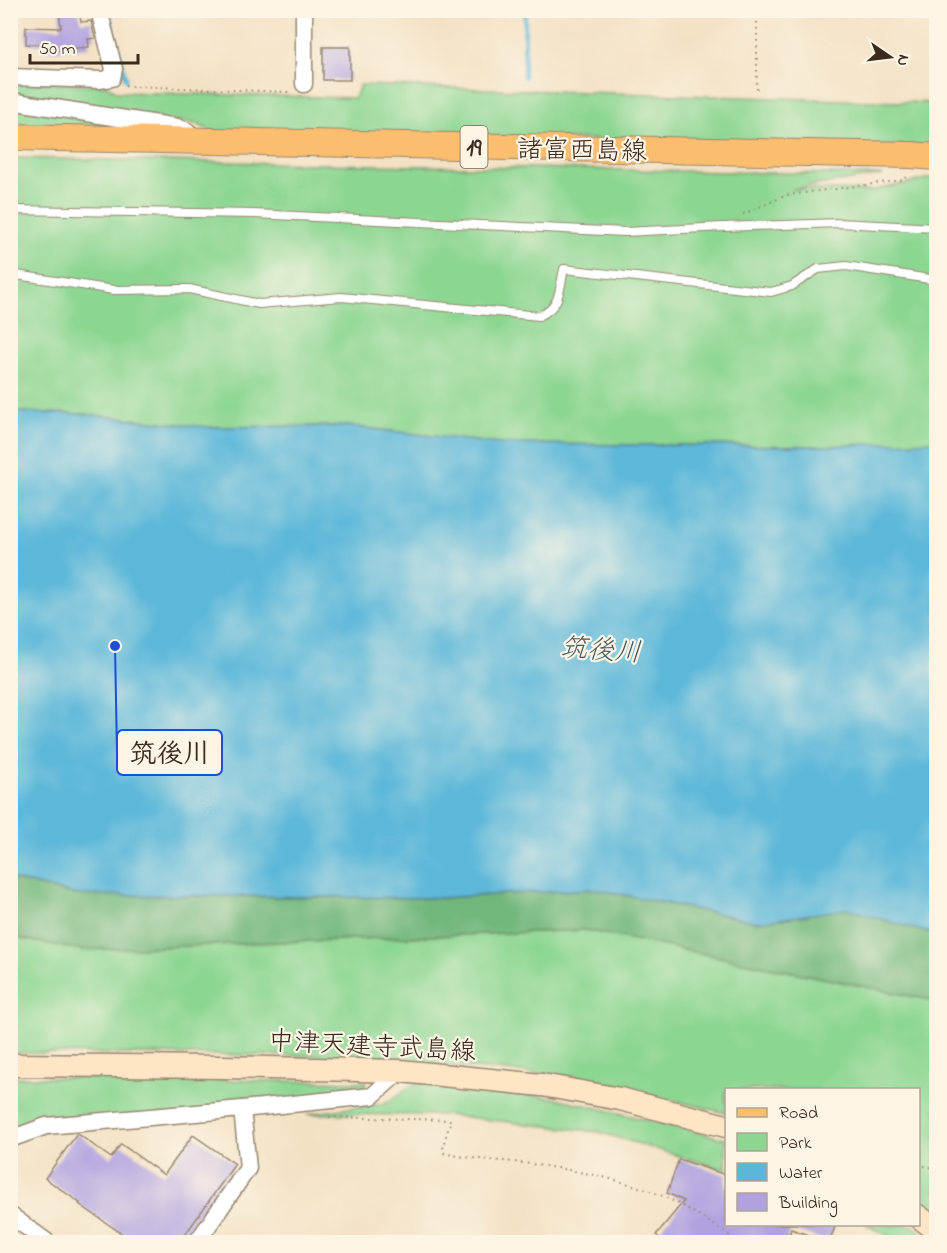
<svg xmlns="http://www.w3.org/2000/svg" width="947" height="1253" viewBox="0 0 947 1253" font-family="'Indie Flower','Klee One',sans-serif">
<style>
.green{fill:#8cd692;stroke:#648058;stroke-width:1.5}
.forest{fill:#71b77c;stroke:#56704d;stroke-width:1.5}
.water{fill:#5bb7d9;stroke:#4b707c;stroke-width:1.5}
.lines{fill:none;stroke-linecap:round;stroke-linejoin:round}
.stream{stroke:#5bb7d9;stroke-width:4.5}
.building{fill:#b1a2df}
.lane-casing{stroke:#978670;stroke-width:10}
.street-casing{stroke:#978670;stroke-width:19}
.secondary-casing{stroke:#978670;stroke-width:25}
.primary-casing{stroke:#978670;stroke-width:28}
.path{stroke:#978670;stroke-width:2;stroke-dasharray:1.5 4.5;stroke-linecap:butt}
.lane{stroke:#fff;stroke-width:8}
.street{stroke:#fff;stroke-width:16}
.secondary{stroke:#fde5c5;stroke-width:22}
.primary{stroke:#fbbd6e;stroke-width:26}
.labels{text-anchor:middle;stroke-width:4.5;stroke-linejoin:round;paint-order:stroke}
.shield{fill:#fcf5e5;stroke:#75675a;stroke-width:1.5}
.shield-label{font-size:24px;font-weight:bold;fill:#3b2a1e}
.street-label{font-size:26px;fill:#3b2a1e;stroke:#fcf5e5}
.water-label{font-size:27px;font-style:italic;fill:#465b5f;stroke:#fcf5e5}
.leader{fill:none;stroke:#1d4ed8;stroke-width:2}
.callout-dot{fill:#1d4ed8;stroke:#fcf5e5;stroke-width:2}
.callout{fill:#fcf5e5;stroke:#1d4ed8;stroke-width:2}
.callout-label{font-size:27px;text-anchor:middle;font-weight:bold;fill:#3b2a1e}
</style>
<rect width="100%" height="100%" fill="#fcf5e5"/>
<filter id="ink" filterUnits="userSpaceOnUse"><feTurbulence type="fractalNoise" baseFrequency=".0167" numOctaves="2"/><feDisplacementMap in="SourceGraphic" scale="12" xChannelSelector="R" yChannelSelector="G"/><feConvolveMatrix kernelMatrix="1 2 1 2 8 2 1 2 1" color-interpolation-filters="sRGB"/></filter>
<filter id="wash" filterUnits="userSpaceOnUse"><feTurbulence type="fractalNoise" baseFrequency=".008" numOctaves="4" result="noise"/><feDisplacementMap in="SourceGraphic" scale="24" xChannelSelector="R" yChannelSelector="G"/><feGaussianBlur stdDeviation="1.35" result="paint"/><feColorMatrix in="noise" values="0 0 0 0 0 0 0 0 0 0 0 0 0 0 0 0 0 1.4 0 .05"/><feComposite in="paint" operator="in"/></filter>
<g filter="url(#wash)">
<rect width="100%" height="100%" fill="#f3e1c3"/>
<g class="green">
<path d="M10,82L105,85L118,92L355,98L360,85L936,103V146L214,132L196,124L11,94Z"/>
<path d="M11,105L162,131L11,128Z"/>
<path d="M11,158L883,175L792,189L871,191L936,177V441L825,446L500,444L348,426L208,427L83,414L11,412Z"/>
<path d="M586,930L936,1001V1217L919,1204L918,1090H726V1113L576,1077L334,1056L11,1053V937L82,950Z"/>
<path d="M11,1077L366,1082L360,1095L11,1134Z"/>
<path d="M415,1083L556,1098L726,1139V1170L599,1132L447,1115L307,1114L386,1103Z"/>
<path d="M866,1225H912L934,1242H897L889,1236Z"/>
</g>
<path class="forest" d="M10,879L78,895L440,898L595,889L758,922L847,908L936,935V1001L586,930L82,950L11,937Z"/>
<path class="water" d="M11,412L83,414L208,427L348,426L500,444L825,446L936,441V935L847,909L758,922L595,889L440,898L78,895L11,879Z"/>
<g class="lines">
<g class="stream">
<path d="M108,10L126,79"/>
<path d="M524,77L525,10"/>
</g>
</g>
<g id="blocks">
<g class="building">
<path d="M59,10H79L81,22L91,21L95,38L88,39L89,47L49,51L48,45L26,44V27L61,28Z"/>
<rect x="323" y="47" width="27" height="33"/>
<path d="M77,1134H78L111,1158L121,1144L164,1175L193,1135L235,1164L180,1242H134L79,1204L80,1203L45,1178Z"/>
<path d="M679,1159L726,1175V1224H836L829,1242L791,1229L787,1242H664L656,1235L684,1201L667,1193Z"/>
</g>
</g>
</g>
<g filter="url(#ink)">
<use href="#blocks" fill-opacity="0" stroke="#978670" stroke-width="1.5"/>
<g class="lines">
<defs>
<g id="lane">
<path d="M10,210L254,214L625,232L723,227L839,223L936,228"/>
<path d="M10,274L114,290L189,289L259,304L341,297L539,316C561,306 559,291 564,269L771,292L792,286L818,269L846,266L936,280"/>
</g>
<g id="street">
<path d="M10,77L101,80L112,78L114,69L99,10"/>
<path d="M304,84V10"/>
<path d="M10,101L177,127L187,131L196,138"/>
<path d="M10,1139L46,1126L242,1109L372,1096L400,1071"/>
<path d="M10,1215L47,1242"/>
<path d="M197,1242L248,1168L242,1109"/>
</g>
<g id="secondary">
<path d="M10,1065L224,1067L400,1071L542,1085L620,1099L726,1126"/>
<path d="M918,1216L936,1230"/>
</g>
<path id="primary" d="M10,137L911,155L936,157"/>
</defs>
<use href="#lane" class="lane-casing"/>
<use href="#street" class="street-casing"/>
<use href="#secondary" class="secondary-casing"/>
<use href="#primary" class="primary-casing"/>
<g class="path">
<path d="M757,10V94"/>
<path d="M125,85L128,86L290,92"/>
<path d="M743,214L787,195L904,180L907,175"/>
<path d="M329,1117L451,1120L443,1146L444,1153C472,1160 502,1160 531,1164C577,1171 626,1179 669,1199C694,1211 717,1227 739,1242"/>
<path d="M918,1165L936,1168"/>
</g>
<use href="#lane" class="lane"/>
<use href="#street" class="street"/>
<use href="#secondary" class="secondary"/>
<use href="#primary" class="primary"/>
</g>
</g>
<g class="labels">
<rect class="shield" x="460.5" y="126" width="27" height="42" rx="4.5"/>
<g class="shield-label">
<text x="474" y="155">19</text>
</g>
<g class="street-label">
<text transform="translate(582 149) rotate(1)" y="9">諸富西島線</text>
<text transform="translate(372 1045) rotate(3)" y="9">中津天建寺武島線</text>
</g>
<g class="water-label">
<text transform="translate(601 649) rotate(4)" y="9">筑後川</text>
</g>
</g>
<path class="leader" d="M115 646L117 753"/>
<circle class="callout-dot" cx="115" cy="646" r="6"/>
<rect class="callout" x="117" y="730" width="105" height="45" rx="6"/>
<g class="callout-label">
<text x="170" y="762">筑後川</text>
</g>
<rect width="947" height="1253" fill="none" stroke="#fcf5e5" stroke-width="36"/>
<rect x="725" y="1088" width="195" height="138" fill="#fcf5e5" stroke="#afa495" stroke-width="1.5"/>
<rect x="737" y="1108" width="30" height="9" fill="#fbbd6e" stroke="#afa495" stroke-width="1.5"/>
<text x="779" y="1118" font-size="18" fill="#3b2a1e">Road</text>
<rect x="737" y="1133" width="30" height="18" fill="#8cd692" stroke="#afa495" stroke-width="1.5"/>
<text x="779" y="1148" font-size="18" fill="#3b2a1e">Park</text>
<rect x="737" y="1163" width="30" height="18" fill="#5bb7d9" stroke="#afa495" stroke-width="1.5"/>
<text x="779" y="1178" font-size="18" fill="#3b2a1e">Water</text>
<rect x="737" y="1193" width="30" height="18" fill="#b1a2df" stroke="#afa495" stroke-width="1.5"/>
<text x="779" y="1208" font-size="18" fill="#3b2a1e">Building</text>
<g transform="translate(890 57) rotate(104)" stroke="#fcf5e5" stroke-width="4.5" paint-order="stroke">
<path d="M0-4.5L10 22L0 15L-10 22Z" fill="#3b2a1e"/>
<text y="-9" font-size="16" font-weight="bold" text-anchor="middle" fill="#3b2a1e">N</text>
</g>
<path d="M30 54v9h108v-9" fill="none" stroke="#3b2a1e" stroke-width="3"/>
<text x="39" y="54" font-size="18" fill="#3b2a1e" stroke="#fcf5e5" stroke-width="4.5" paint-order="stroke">50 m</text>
</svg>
